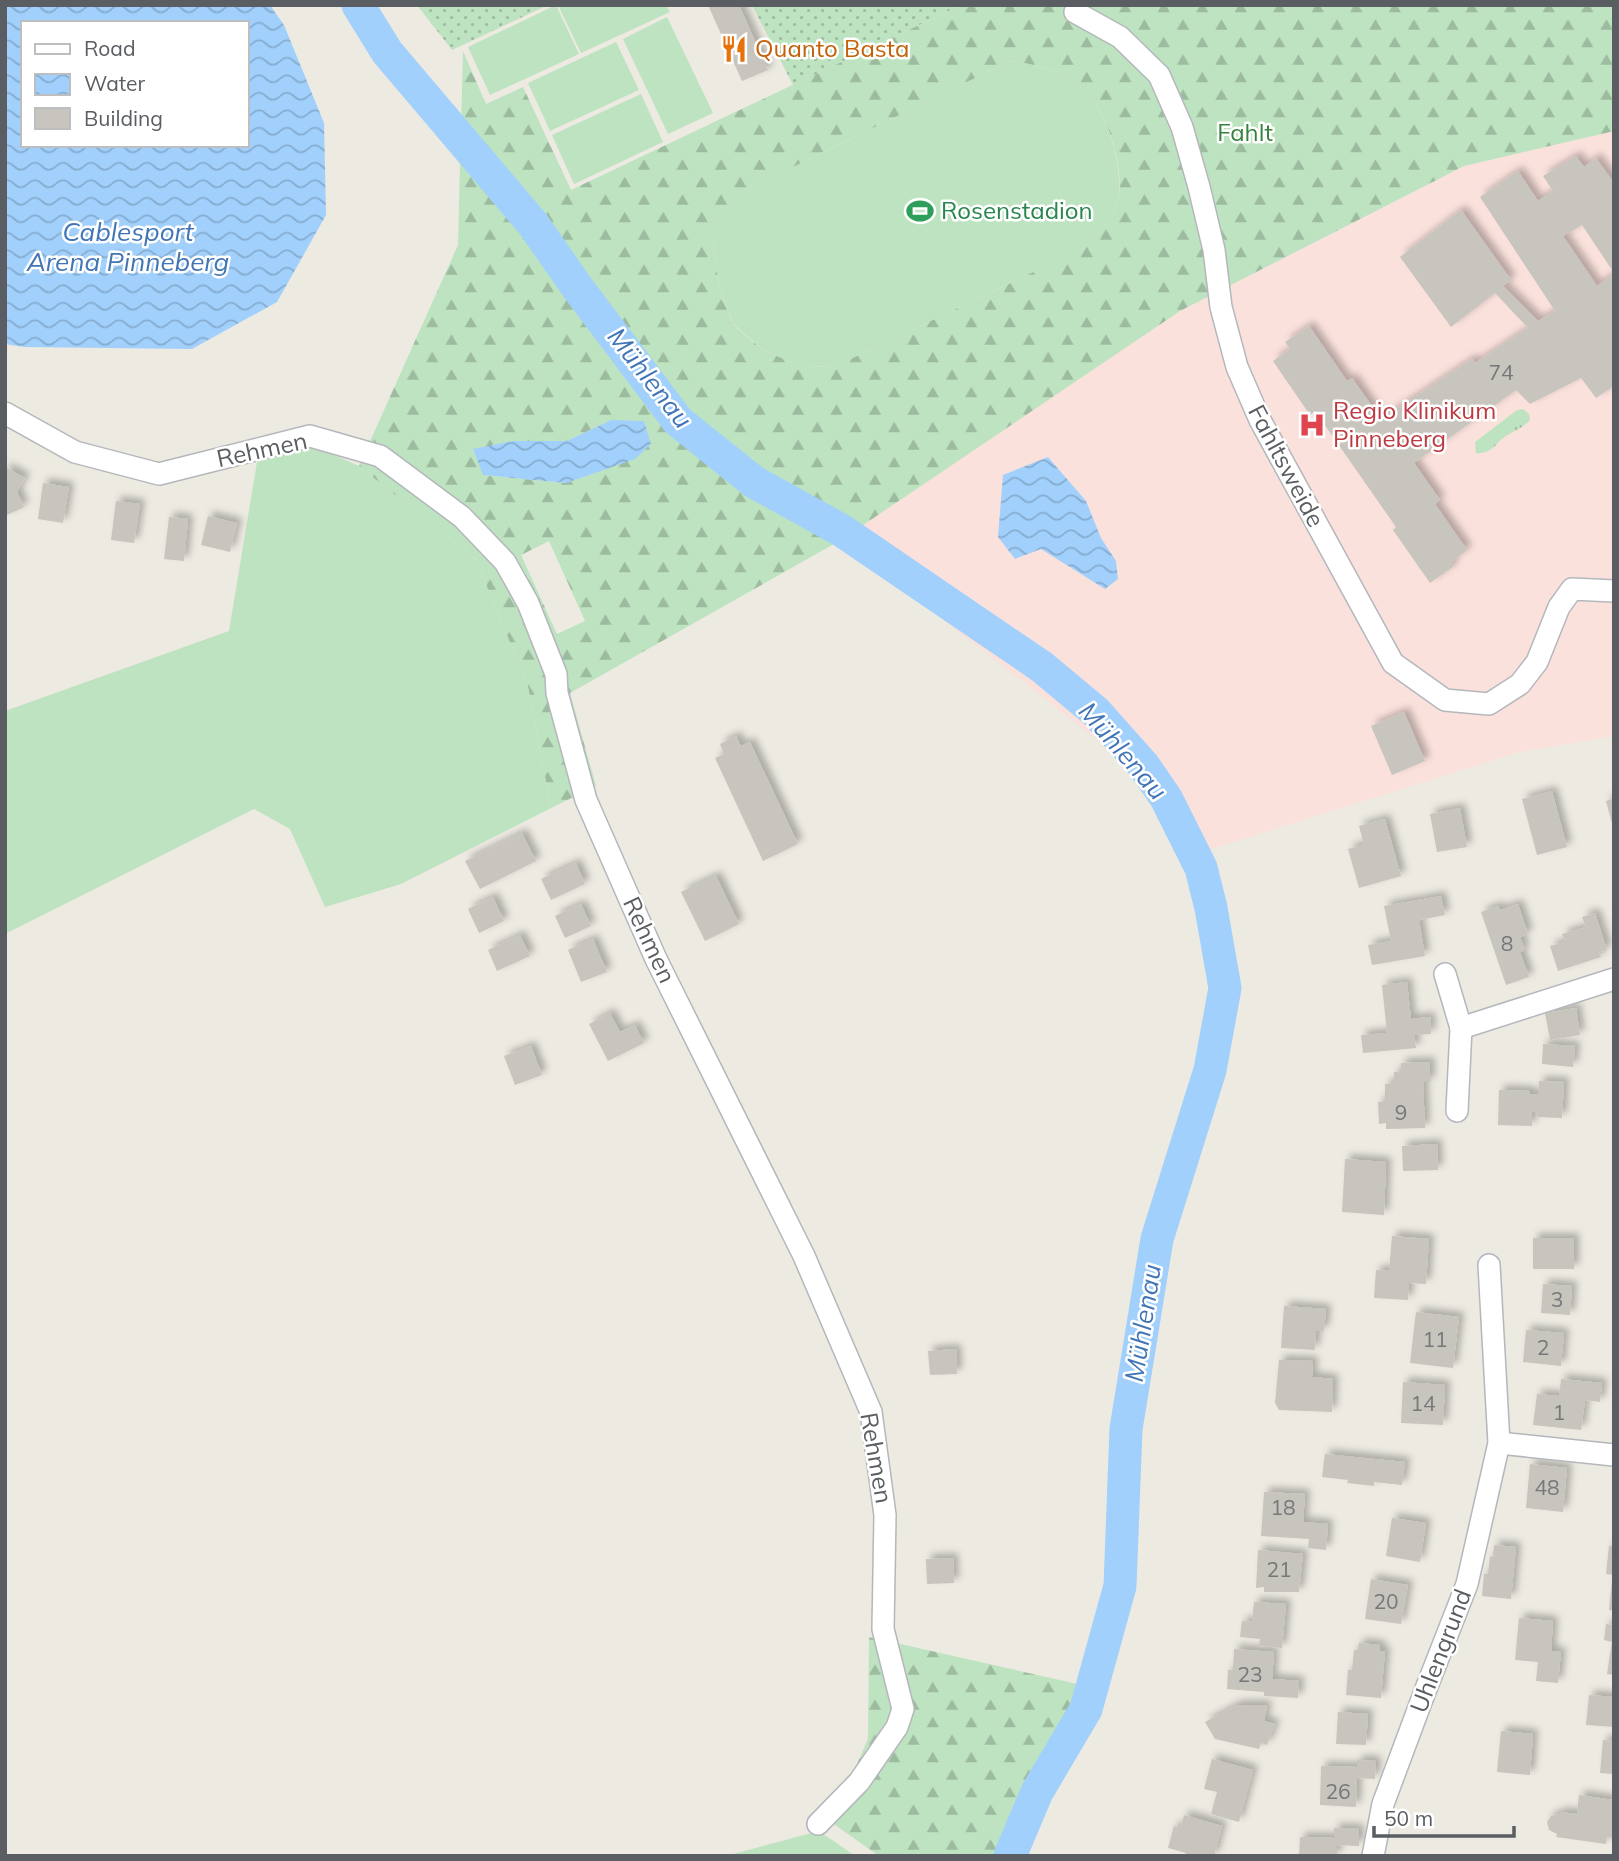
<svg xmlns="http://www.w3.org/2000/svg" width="1619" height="1861" viewBox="0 0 1619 1861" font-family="Mulish,sans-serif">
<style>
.medical{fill:#fae1dc}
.grass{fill:#bee3c0}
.forest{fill:url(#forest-firs);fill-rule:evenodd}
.park{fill:url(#park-tufts)}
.garden{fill:url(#garden-dots)}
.water{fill:url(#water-waves);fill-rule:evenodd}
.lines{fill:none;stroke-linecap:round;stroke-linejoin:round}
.river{stroke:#a1d0fc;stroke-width:33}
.building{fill:#c8c4be;filter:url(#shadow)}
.minor-casing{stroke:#b4b7bb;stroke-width:24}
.minor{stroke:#fff;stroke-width:21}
.labels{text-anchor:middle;stroke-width:5;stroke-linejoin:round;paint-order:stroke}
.number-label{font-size:21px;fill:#767779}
.food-label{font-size:24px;fill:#c56008;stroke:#fff;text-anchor:start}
.park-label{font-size:24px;fill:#37833e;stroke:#fff}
.leisure-label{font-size:24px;fill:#27864d;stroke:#fff;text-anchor:start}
.health-label{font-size:24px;fill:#be3a42;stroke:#fff;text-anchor:start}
.street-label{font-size:24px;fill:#5a5d62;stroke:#fff}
.water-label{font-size:26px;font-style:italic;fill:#4275b5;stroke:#fff}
</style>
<defs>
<pattern id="forest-firs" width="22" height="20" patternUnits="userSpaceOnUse" patternTransform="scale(1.75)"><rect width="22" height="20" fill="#bee3c0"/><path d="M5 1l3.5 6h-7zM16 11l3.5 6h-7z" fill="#9dbb9f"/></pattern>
<pattern id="park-tufts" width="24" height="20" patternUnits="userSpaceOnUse" patternTransform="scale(1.75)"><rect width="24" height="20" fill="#bee3c0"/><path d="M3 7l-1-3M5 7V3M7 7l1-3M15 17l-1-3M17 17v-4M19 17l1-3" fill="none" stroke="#9dbb9f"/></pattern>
<pattern id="garden-dots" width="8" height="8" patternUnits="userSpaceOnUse" patternTransform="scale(1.75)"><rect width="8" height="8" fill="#bee3c0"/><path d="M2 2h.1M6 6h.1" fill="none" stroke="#9dbb9f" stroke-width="1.8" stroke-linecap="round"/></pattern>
<pattern id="water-waves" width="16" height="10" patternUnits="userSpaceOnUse" patternTransform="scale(1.75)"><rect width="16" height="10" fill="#a1d0fc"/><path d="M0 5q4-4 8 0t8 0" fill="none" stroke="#86accf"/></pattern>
<filter id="shadow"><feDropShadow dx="5" dy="-5" stdDeviation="3.5" flood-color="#0004"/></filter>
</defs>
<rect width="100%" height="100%" fill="#eceae1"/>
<path class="medical" d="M1614,131V736L1520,752L1186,857L1119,757L841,540L1180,311L1464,166Z"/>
<g class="grass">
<path d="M556,5L579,54L490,95L468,47Z"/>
<path d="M558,5H666L670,12L581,53Z"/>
<path d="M667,17L713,113L668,134L623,39Z"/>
<path d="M616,42L639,90L550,131L528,83Z"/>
<path d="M1010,61C1038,64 1068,73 1088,94C1109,116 1124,171 1118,200C1113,220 1098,236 1084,248L836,366L802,367L763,350L734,325L720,290L713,248L719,222L742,192Z"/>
<path d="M641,94L663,142L574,184L552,135Z"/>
<path d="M311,445L359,466L476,560L528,686L551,808L401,884L325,907L290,829L254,809L5,934V711L229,631L258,456Z"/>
<path d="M819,1831L855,1856H726Z"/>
</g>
<g class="forest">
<path d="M961,5H1614V131L1464,166L1180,311L841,540L570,693L596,786L551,808L528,686L476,560L359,466L458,245L463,51L486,104L523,87L571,190ZM1010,61C1038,64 1068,73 1088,94C1109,116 1125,171 1118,200C1113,220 1098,236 1084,248L836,366L802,367L763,350L734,326L720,290L713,248L719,222L742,192ZM611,420L566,483L484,475L473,450L513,441H567ZM549,541L585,621L557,634L521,555Z"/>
<path d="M869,1637L1082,1685L1029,1788L1001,1856H879L831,1822L868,1739Z"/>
</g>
<path class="park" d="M1523,409L1529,414L1530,420C1522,428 1520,428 1511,433C1497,439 1494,455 1476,453L1475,442L1517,410Z"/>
<g class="garden">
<path d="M417,5H548L452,50Z"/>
<path d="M752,5H961L793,85Z"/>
</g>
<g class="water">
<path d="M5,5H270L284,25L324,123L326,215L277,302L192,349L24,347L5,344ZM23,23H247V145H23Z"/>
<path d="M611,420L644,421L651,444L635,459L566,483L483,475L473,449L513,441H567Z"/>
<path d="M1048,457L1086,501L1101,538L1116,561L1118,579L1105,589L1041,549L1015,559L998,537L1003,475Z"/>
</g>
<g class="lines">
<path class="river" d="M358,5L387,52L533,224L577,287L678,421L754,482L841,530L1042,667L1096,712L1144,766L1166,798L1201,868L1211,908L1225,988L1210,1070L1157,1239L1126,1429L1120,1586L1086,1709L1037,1792L1010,1856"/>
</g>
<g class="building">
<path d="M708,5H739L768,70L742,81Z"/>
<path d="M1576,156L1584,167L1596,158L1614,183V273L1582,225L1563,236L1597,286L1614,274V386L1596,398L1581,378L1530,404L1516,390L1414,463L1440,500L1435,504L1467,550L1450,563L1454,566L1430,583L1393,530L1396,527L1315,411L1310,415L1273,361L1290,349L1285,342L1309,326L1347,381L1352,378L1381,419L1472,359L1475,363L1528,328L1495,293L1451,327L1400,257L1461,210L1511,280L1503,286L1538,321L1555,311L1480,197L1518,171L1538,201L1553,191L1543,176Z"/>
<path d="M5,467L25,478L17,492L24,507L5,516Z"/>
<path d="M43,483L69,487L63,523L38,519Z"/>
<path d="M116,501L140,504L134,543L111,540Z"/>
<path d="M208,516L237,523L230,552L201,545Z"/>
<path d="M169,517L188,519L184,561L164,559Z"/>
<path d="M1404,712L1425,761L1392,775L1371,726Z"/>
<path d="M736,736L741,746L750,742L798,844L763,861L715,758L724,754L720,744Z"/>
<path d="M1552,791L1567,847L1537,855L1522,799Z"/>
<path d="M1614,798V827H1613L1606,801Z"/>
<path d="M1460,808L1467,847L1437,852L1430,814Z"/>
<path d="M1385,819L1401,876L1359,888L1348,849L1364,845L1359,826Z"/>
<path d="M522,833L536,861L480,889L465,861Z"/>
<path d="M576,863L585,884L551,900L541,879Z"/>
<path d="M716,876L739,924L705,941L681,892Z"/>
<path d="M1441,896L1445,915L1419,920L1425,956L1372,965L1368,945L1391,941L1384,906Z"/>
<path d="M493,897L504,921L479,933L468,909Z"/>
<path d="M581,904L591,926L565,938L555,916Z"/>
<path d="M1518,904L1528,934L1520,937L1525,950L1520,952L1529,977L1506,985L1481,912L1498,906L1500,910Z"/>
<path d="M1595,913L1607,950L1599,952L1601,957L1558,971L1550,946L1565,942L1562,934L1586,927L1582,917Z"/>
<path d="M520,935L530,956L497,971L488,950Z"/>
<path d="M593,939L607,972L581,982L568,950Z"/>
<path d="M1407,982L1411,1019L1430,1017L1431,1034L1414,1035L1416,1048L1363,1053L1361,1035L1387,1033L1382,985Z"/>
<path d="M1576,1008L1580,1035L1550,1040L1545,1013Z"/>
<path d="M610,1013L620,1032L635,1025L644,1043L608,1061L589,1024Z"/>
<path d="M1543,1044L1575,1046L1573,1067L1542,1064Z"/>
<path d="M531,1046L542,1075L515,1085L504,1056Z"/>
<path d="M1430,1062V1082H1423L1425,1128L1386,1129V1123L1379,1124L1378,1102L1385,1101V1084L1394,1083V1072H1401V1063Z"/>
<path d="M1539,1081L1564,1082L1562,1118L1538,1117V1112H1532V1126L1498,1125L1499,1090L1530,1091V1094L1538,1095Z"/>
<path d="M1437,1144L1438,1170L1403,1171L1402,1146Z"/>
<path d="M1345,1159L1386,1162L1384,1215L1342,1212Z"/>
<path d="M1392,1236L1429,1239L1426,1284L1409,1283L1408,1300L1374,1298L1376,1270L1389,1271Z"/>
<rect x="1533" y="1238" width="41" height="31"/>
<path d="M1543,1284L1572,1286L1570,1315L1541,1313Z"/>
<path d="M1284,1306L1326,1309L1324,1331H1316L1315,1350L1281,1348Z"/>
<path d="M1416,1312L1459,1317L1453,1368L1410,1363Z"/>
<path d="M1526,1330L1564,1333L1561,1366L1523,1362Z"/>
<path d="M956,1349L957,1374L930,1375L928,1351Z"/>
<path d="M1279,1360L1313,1361L1312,1377L1333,1379L1332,1412L1279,1410L1275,1403Z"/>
<path d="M1561,1379L1602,1383L1600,1402L1585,1400L1581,1430L1533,1425L1537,1394L1559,1396Z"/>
<path d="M1403,1382L1445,1385L1443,1425L1401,1423Z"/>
<path d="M1325,1454L1405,1462L1402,1485L1374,1482V1486L1347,1483L1348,1480L1322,1477Z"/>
<path d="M1530,1464L1567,1468L1563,1512L1526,1508Z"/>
<path d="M1264,1492L1305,1494L1303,1522L1328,1524L1326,1550L1308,1548L1309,1539L1261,1536Z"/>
<path d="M1392,1518L1426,1523L1420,1562L1386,1556Z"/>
<path d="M1494,1545L1516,1547L1511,1599L1482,1596L1484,1574H1488L1490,1556L1493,1557Z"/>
<path d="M1609,1546H1614V1575L1606,1574Z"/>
<path d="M1258,1550L1303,1554L1299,1592H1264V1587L1256,1588Z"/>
<path d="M953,1558L954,1583L927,1584L926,1559Z"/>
<path d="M1371,1579L1408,1585L1401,1624L1365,1619Z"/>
<path d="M1612,1581H1614V1611L1609,1610Z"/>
<path d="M1254,1602L1286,1604L1282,1648L1259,1646L1260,1639L1240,1637L1242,1621L1252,1622Z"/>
<path d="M1519,1618L1553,1621L1551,1651L1561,1652L1558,1683L1536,1681L1538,1662L1515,1660Z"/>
<path d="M1606,1624L1614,1625V1675L1607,1674L1612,1642L1604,1640Z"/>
<path d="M1359,1643L1380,1645V1651H1385L1381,1698L1346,1695L1348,1670H1352L1354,1650H1358Z"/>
<path d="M1234,1649L1274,1652L1272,1679L1299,1681L1298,1698L1264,1696V1692L1227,1689L1228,1670H1233Z"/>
<path d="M1589,1695L1614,1697V1727L1586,1725Z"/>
<path d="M1237,1705H1267L1264,1721L1275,1724L1267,1745L1261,1743L1259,1749L1215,1739L1205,1722Z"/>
<path d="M1338,1712L1368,1714L1366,1745L1336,1744Z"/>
<path d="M1501,1731L1533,1734L1530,1775L1497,1772Z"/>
<path d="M1603,1740L1614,1741V1774L1600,1773Z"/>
<path d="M1212,1759L1253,1770L1239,1822L1211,1814L1217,1792L1204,1789Z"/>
<path d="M1357,1760L1376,1761L1375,1779L1357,1778L1356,1807L1320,1805L1321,1766L1357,1767Z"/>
<path d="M1579,1795L1614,1800L1611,1815H1614V1838L1607,1837L1606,1844L1556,1837L1557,1834L1549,1830L1547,1822L1551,1816L1560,1814V1812L1577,1814Z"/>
<path d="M1184,1815L1222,1826L1214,1856H1185L1186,1853L1168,1848L1174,1826L1181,1828Z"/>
<path d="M1334,1828L1359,1829V1846L1337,1845V1856H1299L1300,1837L1334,1838Z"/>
</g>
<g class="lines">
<defs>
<g id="minor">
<path d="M1075,12L1120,37L1159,75L1182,127L1199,187L1214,250L1221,307L1237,367L1260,420L1393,663L1445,700L1489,704L1520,684L1537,662L1559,607L1572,589L1614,591"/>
<path d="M5,413L75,452L159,474L310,436L380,456L462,517L505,562L528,603L556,674L557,693L586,800L656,959L804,1256L871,1412L885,1515L883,1629L903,1709L897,1727L859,1782L818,1824"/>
<path d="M1445,974L1461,1028L1457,1111"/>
<path d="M1461,1028L1614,979"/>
<path d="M1499,1443L1614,1455"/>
<path d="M1373,1856L1383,1804L1424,1694L1467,1584L1499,1443L1489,1265"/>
</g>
</defs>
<use href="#minor" class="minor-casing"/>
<use href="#minor" class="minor"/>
</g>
<defs>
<symbol id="restaurant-bare" viewBox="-9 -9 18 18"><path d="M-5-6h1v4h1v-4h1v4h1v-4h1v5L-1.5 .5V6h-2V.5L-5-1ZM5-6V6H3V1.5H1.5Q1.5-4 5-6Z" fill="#e8710a" stroke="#fff" stroke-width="2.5" paint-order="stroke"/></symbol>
<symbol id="stadium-bare" viewBox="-9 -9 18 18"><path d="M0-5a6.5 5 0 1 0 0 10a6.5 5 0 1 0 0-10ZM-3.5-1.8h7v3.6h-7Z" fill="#2e9e5b" stroke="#fff" stroke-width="2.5" paint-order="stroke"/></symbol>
<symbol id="hospital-bare" viewBox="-9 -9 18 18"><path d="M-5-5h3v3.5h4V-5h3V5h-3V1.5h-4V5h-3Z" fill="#e0444e" stroke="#fff" stroke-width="2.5" paint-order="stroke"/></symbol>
</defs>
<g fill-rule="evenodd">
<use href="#restaurant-bare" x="715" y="30" width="38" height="38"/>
<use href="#stadium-bare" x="901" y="192" width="38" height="38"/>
<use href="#hospital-bare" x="1293" y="406" width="38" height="38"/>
</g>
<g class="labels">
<g class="number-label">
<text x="1501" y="380">74</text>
<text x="1507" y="951">8</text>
<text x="1401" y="1120">9</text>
<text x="1557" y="1307">3</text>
<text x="1435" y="1347">11</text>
<text x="1543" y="1355">2</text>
<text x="1423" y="1411">14</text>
<text x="1559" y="1420">1</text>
<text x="1547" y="1495">48</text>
<text x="1283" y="1515">18</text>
<text x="1279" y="1577">21</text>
<text x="1386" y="1609">20</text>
<text x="1250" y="1682">23</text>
<text x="1338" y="1799">26</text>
</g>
<g class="food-label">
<text x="755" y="57">Quanto Basta</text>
</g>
<g class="park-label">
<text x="1245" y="141">Fahlt</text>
</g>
<g class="leisure-label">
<text x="941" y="219">Rosenstadion</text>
</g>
<g class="health-label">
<text x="1333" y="419">Regio Klinikum<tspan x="1333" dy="28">Pinneberg</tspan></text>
</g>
<g class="street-label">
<text transform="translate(262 450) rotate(-12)" y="8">Rehmen</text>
<text transform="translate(1286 466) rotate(62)" y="8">Fahltsweide</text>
<text transform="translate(649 940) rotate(65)" y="8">Rehmen</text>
<text transform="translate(876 1458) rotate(80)" y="8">Rehmen</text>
<text transform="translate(1441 1651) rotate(-69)" y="8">Uhlengrund</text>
</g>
<g class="water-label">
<text x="128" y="241">Cablesport<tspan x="128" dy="30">Arena Pinneberg</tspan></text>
<text transform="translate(650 378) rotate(52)" y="9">Mühlenau</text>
<text transform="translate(1123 751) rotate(49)" y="9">Mühlenau</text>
<text transform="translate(1143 1323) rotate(-81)" y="9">Mühlenau</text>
</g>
</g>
<rect width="1619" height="1861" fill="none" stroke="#5a5d62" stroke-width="14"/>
<rect x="21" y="21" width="228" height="126" fill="#ffffff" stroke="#bdbec0" stroke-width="2"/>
<rect x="35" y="44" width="35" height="10" fill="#ffffff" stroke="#bdbec0" stroke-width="2"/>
<text x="84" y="56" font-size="21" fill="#5a5d62">Road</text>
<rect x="35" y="74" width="35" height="21" fill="url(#water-waves)" stroke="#bdbec0" stroke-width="2"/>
<text x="84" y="91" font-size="21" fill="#5a5d62">Water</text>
<rect x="35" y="108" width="35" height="21" fill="#c8c4be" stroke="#bdbec0" stroke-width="2"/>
<text x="84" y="126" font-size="21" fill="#5a5d62">Building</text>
<path d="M1374 1826v10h140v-10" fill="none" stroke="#5a5d62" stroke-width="3.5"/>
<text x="1384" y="1826" font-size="21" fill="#5a5d62" stroke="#ffffff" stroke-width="5" paint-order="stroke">50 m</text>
</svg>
